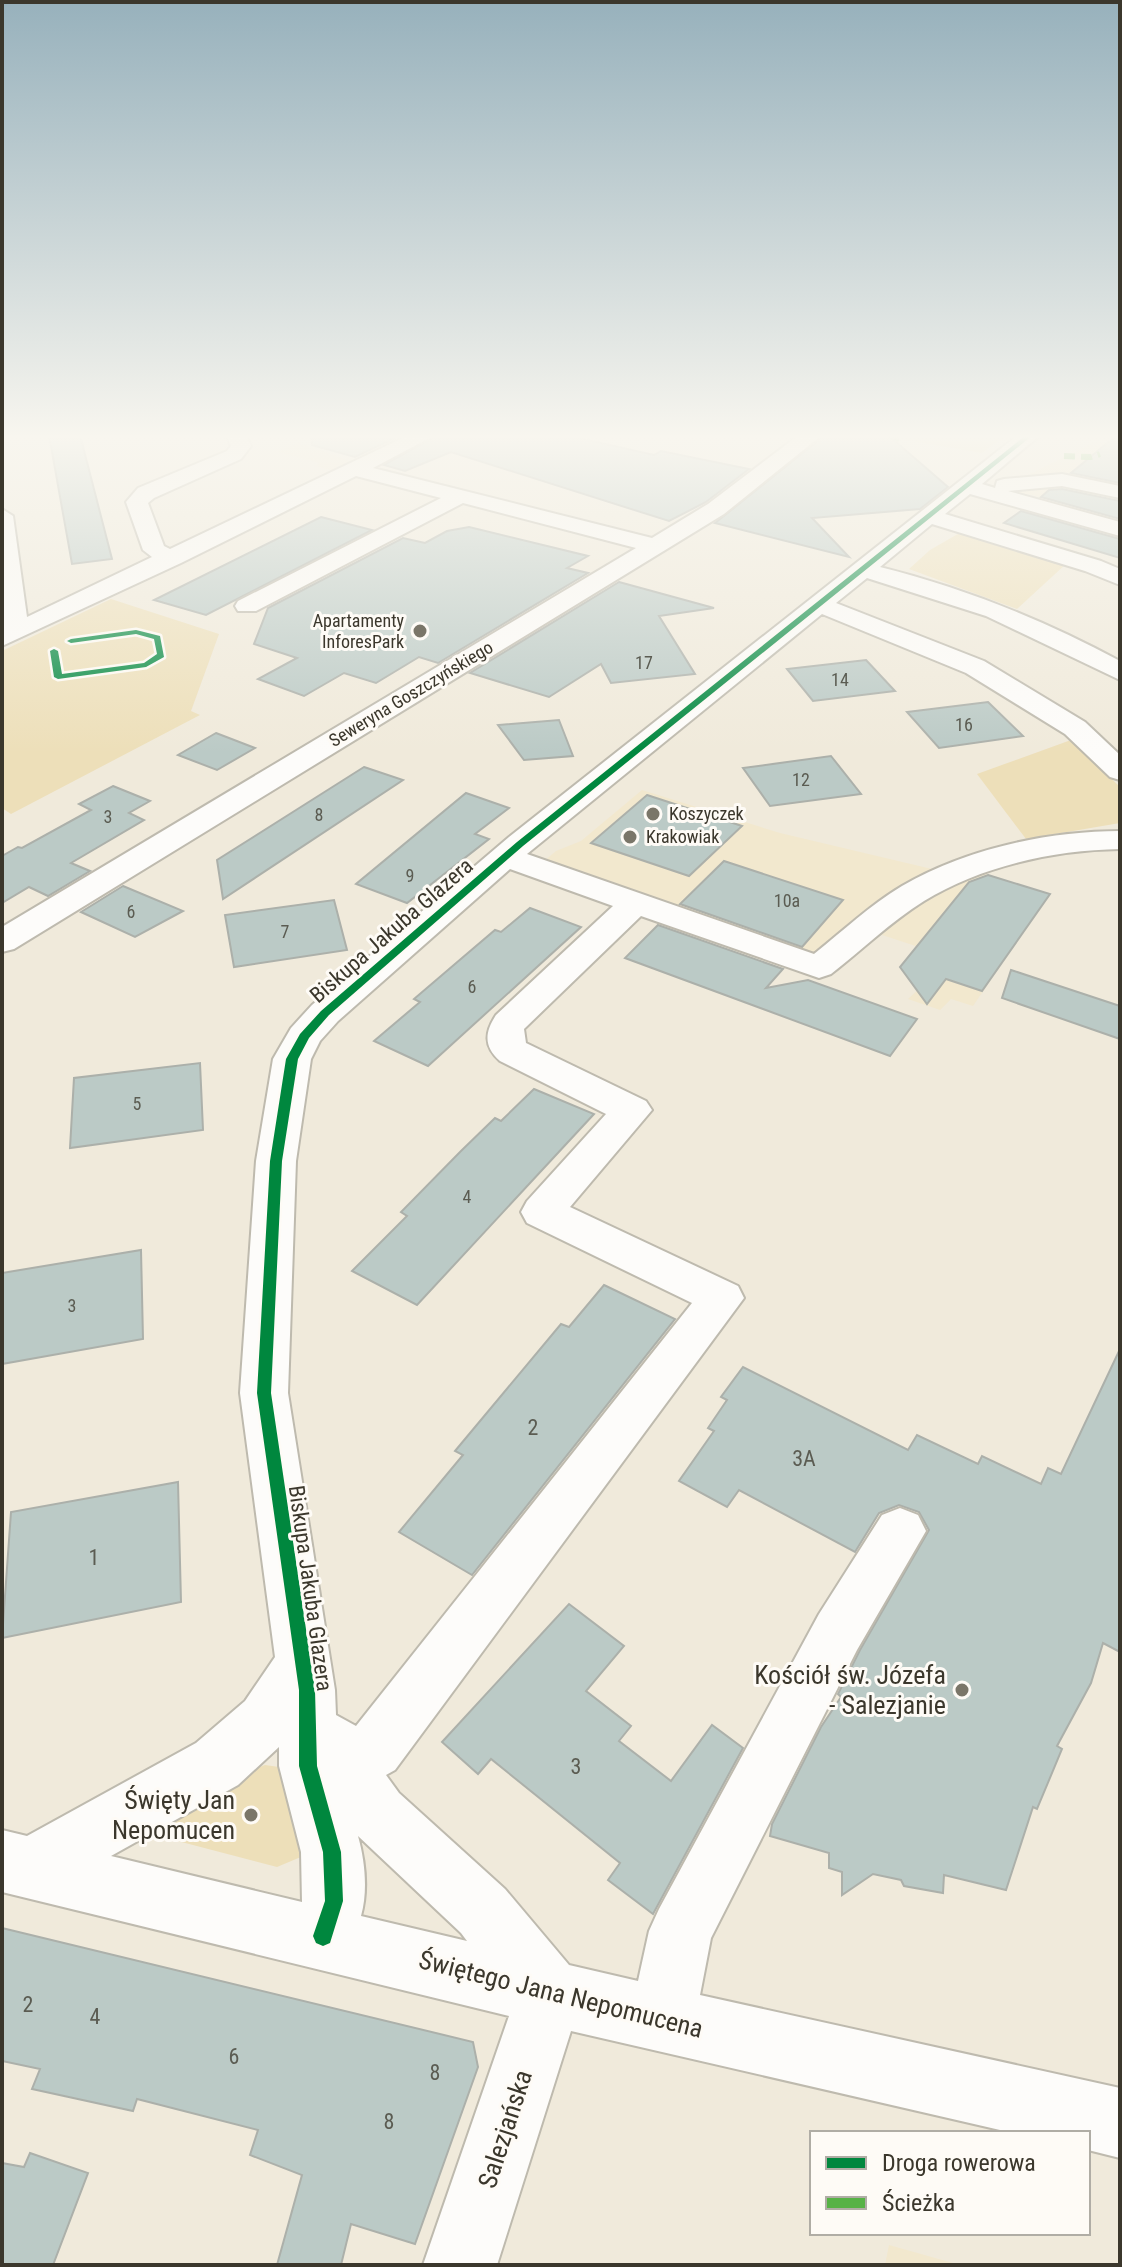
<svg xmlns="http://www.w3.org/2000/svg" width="1122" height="2267" viewBox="0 0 1122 2267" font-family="'Roboto Condensed',sans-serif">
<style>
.built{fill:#f2e8ce}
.green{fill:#eddfb9}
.building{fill:#bbcac6;stroke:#acb0aa;stroke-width:2}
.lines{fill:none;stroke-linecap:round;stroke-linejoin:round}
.minor-casing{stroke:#bebaae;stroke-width:4}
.minor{fill:#fdfcfa;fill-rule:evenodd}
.quiet{stroke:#57b246;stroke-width:6;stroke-dasharray:11 6;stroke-linecap:butt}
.cycleway-casing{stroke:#fefbf6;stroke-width:5}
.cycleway{fill:#00873e;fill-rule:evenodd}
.poi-dot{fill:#7a7669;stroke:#fefbf6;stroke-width:3}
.labels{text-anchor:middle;stroke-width:6;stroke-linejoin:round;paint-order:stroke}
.far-poi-label{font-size:18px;fill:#3b372c;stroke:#fefbf6;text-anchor:start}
.number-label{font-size:18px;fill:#5b5c52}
.far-street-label{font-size:18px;fill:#3b372c;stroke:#fefbf6}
.street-label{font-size:22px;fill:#3b372c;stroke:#fefbf6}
.near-number-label{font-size:22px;fill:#5b5c52}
.near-poi-label{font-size:26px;fill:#3b372c;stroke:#fefbf6;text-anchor:end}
.near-street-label{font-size:26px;fill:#3b372c;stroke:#fefbf6}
</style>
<rect width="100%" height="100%" fill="#f0eadb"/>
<g class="built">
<path d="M1097,441L1120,446V520L1032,495L999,489Z"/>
<path d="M298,443L323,451L352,462L334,471L316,466L320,463L278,452Z"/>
<path d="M642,790L780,833L953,874L970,868L1008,881L949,957L867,930L819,967L537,867L556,851L581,841Z"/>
<path d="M955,951L1000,966L973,1006L951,999L940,1010L908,999L944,966Z"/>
<path d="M889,2245L960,2265H885Z"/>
</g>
<g class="green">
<path d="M900,435H1006L982,453L896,438Z"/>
<path d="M963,531L1067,563L1017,609L909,569L930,550Z"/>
<path d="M111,599L219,634L191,711L200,715L11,814L2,808V651Z"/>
<path d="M1071,740L1120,787V823L1026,839L977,774Z"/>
<path d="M265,1765L279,1767L308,1854L277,1867L170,1839L167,1825L249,1771Z"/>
</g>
<g class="building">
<path d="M49,435H80L112,559L72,564Z"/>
<path d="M313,435H401L355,457L312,445Z"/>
<path d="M438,435H565L654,455L661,451L749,469L706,502L669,521L451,452L405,471L384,465Z"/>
<path d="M825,435H888L948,487L920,509L812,518L849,557L715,523Z"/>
<path d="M1117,435H1120V483L1071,473Z"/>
<path d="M1062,489L1120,501V519L1041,497L1049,490Z"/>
<path d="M1021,511L1120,539V558L1004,523Z"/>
<path d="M321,517L372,530L206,615L154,600Z"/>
<path d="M469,527L588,556L567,568L588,573L438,663L419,657L376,683L344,673L304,696L258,679L297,658L254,644L268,608L403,538L425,543L447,531Z"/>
<path d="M619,582L714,608L659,616L695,674L611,683L601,664L549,697L470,673Z"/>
<path d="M866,660L895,691L813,701L787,669Z"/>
<path d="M988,702L1023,736L939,748L907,712Z"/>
<path d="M559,720L573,756L524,760L498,725Z"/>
<path d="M216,733L255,748L217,770L178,755Z"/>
<path d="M831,756L861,794L770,806L743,768Z"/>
<path d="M364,767L403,780L223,899L217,860Z"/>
<path d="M113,786L150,801L129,813L144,820L71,863L90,871L48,896L29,887L2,903V856L18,847L22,848L91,810L79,804Z"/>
<path d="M466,793L509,808L475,834L489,839L407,903L356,884Z"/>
<path d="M647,795L742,826L689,876L591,843Z"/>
<path d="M724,861L843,900L802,947L680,904Z"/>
<path d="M988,875L1050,894L982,991L946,979L927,1004L900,967L969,882Z"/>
<path d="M123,886L183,911L135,937L81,912Z"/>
<path d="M334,900L347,950L234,967L225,915Z"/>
<path d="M530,908L581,927L428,1066L374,1041L420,1002L414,999L462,958L495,930L501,932Z"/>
<path d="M658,925L783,969L766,988L808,980L917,1019L890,1056L625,958Z"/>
<path d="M1011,970L1120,1006V1039L1002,998Z"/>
<path d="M200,1063L203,1130L70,1148L74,1078Z"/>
<path d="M534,1089L594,1114L417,1305L352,1271L407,1216L401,1212L461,1151L495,1118L501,1121Z"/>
<path d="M141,1250L143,1339L2,1364V1273Z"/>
<path d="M604,1285L675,1319L472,1575L399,1532L463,1455L455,1451L561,1324L569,1327Z"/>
<path d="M1120,1349V1652L1103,1643L1091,1683L1057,1746L1062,1749L1037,1809L1033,1807L1006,1890L944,1875L943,1893L904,1886L901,1880L873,1874L842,1895V1872L829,1868V1853L770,1836L772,1824L821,1727L841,1697L838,1694L860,1650L929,1530L919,1512L899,1505L879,1513L855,1552L739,1490L727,1507L679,1481L714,1431L708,1428L727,1400L721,1397L743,1367L908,1450L917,1435L978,1464L982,1456L1041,1484L1048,1468L1061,1474Z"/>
<path d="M178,1482L181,1602L2,1638L11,1512Z"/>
<path d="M569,1604L624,1646L586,1691L631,1726L619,1741L671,1781L712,1725L743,1748L653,1914L608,1880L620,1863L491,1759L478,1774L442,1742Z"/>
<path d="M2,1928L473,2042L478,2067L415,2244L351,2224L341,2265H277L302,2175L250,2155L258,2130L137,2099L133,2111L32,2089L40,2069L2,2061Z"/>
<path d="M30,2153L88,2173L53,2265H2V2163L24,2167Z"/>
</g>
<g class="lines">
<defs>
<g id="minor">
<path d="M226,435H246L251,446L241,459L154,498L148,503L164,546L170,549L409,435H435L373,468L652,538L708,504L799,435H822L724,514L14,949L2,952V927L636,548L463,503L256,611H238L235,606L238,601L441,498L356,476L181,563L2,646V509L13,516L27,617L152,557L143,550L126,502L138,488L227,451L231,446Z"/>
<path d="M1018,435H1040L982,484L995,488L997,481L1004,479L1062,474L1120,486V498L1062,486L1008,491L1120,522V536L970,494L945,514L1101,561L1120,569V585L1085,571L932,524L880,567C964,588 1044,620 1120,661V680L986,616L867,578L836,603L984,661L1085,722L1120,755V780L1110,777L1065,734L966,673L822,614L527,854L814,954C843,931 870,905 902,886C965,849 1048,831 1120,831V849C1054,850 981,866 924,901C890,922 862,950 831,974L819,978L641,916L524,1029L526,1043L646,1101L652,1110L570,1207L738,1286L744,1298L395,1770L386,1775L399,1793L505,1889L569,1965L638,1981L649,1931L659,1909L819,1614L882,1515L900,1508L918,1515L926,1531L857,1650L711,1938L700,1995L1120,2088V2158L1088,2150V2133H1013L571,2031L497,2265H423L509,2016L2,1892V1830L27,1836L196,1743L245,1701L275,1657L240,1393L256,1161L273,1059L291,1028L312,1005L509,837ZM510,869L613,906L496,1015C485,1032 483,1046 500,1061L606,1114L527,1201L521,1212L527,1223L692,1303L356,1726L336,1715L335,1690L288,1393L296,1161L311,1059L320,1041L338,1021ZM279,1747V1766L301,1852L302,1902L111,1856L238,1785ZM358,1836L461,1933L467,1941L361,1916C368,1891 365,1861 358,1836Z"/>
</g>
</defs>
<use href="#minor" class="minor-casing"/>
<use href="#minor" class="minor"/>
<g class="quiet">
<path d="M889,435L905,441"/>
<path d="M1064,456L1091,457L1100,454"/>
</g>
<defs>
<g id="cycleway">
<path d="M1026,435H1033L523,846L329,1015L309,1038L298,1059L282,1161L271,1393L315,1690L317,1766L341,1852L343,1901L330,1943L323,1946L316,1943L313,1936L325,1901L323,1852L299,1766V1690L257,1393L270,1161L286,1059L300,1034L321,1011L517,842Z"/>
<path d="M136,630L160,636L164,657L146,667L58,679L54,677L50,651L54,649L58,651L62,674L144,663L157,654L154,639L136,634L71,643L67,641L71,639Z"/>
</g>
</defs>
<use href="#cycleway" class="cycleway-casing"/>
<use href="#cycleway" class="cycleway"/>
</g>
<linearGradient id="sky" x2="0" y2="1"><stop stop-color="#97b1bc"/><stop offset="0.58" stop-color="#f8f6ef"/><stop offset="1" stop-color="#f8f6ef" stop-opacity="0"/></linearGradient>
<rect width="1122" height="753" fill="url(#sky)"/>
<g class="poi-dot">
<circle cx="420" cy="631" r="8"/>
<circle cx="653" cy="814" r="8"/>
<circle cx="630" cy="837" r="8"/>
<circle cx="962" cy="1690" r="8"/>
<circle cx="251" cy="1815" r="8"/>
</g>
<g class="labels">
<g class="far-poi-label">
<text x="404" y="627" text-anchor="end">Apartamenty<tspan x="404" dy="21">InforesPark</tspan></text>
<text x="669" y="820">Koszyczek</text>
<text x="646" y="843">Krakowiak</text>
</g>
<g class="number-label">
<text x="644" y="669">17</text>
<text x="840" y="686">14</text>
<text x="964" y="731">16</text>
<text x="801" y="786">12</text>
<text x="319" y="821">8</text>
<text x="108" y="823">3</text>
<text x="410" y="882">9</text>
<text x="787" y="907">10a</text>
<text x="131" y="918">6</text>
<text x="285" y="938">7</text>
<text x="472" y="993">6</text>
<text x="137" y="1110">5</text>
<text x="467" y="1203">4</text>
<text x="72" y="1312">3</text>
</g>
<g class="far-street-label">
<text transform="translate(411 694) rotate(-31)" y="6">Seweryna Goszczyńskiego</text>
</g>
<g class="street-label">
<text transform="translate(391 930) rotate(-41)" y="8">Biskupa Jakuba Glazera</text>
<text transform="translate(311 1588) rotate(82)" y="8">Biskupa Jakuba Glazera</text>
</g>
<g class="near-number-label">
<text x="533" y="1435">2</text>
<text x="804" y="1466">3A</text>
<text x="94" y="1565">1</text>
<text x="576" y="1774">3</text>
<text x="28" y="2012">2</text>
<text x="95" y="2024">4</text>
<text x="234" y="2064">6</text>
<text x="435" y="2080">8</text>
<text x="389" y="2129">8</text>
</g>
<g class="near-poi-label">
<text x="946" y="1684">Kościół św. Józefa<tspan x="946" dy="30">- Salezjanie</tspan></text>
<text x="235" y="1809">Święty Jan<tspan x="235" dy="30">Nepomucen</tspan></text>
</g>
<g class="near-street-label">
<text transform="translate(561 1994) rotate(14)" y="9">Świętego Jana Nepomucena</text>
<text transform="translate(505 2129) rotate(-72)" y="9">Salezjańska</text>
</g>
</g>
<rect width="1122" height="2267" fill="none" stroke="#3b372c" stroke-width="8"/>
<rect x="810" y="2131" width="280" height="104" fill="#fefbf6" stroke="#b0ada5" stroke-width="2"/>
<rect x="826" y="2157" width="40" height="12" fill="#00873e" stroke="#b0ada5" stroke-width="2"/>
<text x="882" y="2171" font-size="24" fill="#3b372c">Droga rowerowa</text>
<rect x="826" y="2197" width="40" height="12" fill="#57b246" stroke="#b0ada5" stroke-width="2"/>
<text x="882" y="2211" font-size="24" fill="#3b372c">Ścieżka</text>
</svg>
